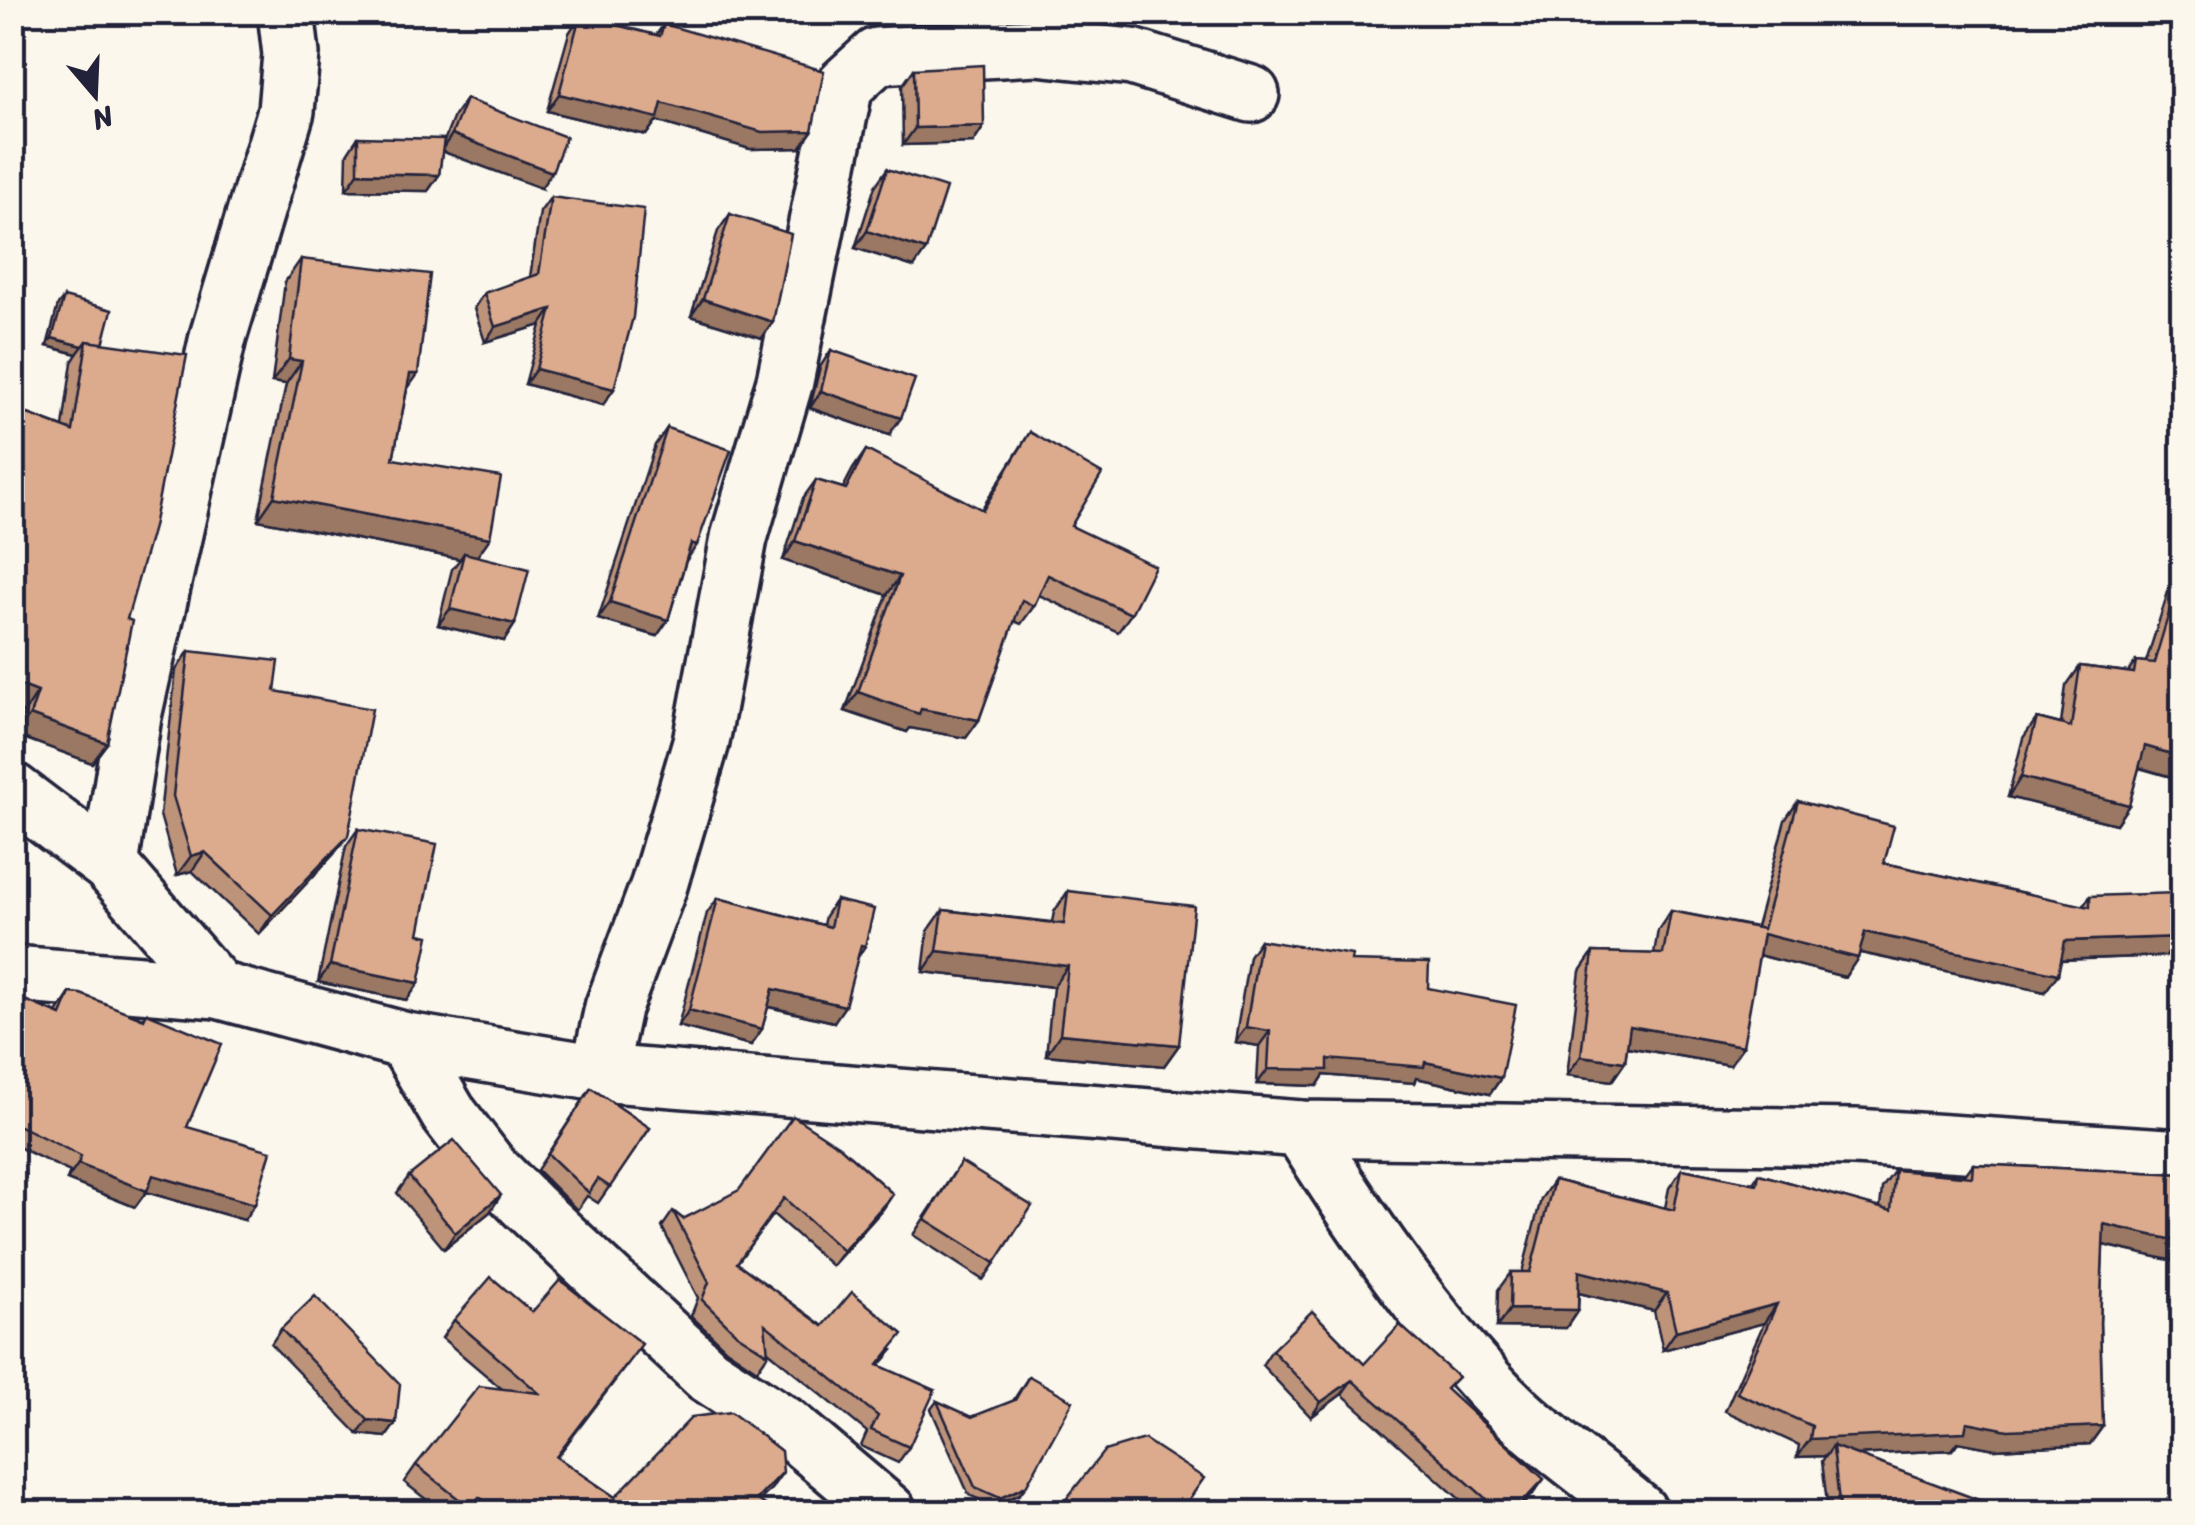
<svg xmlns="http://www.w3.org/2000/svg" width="2195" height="1525" viewBox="0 0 2195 1525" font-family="Sriracha,sans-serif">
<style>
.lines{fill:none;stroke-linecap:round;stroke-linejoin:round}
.street-casing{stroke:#22223b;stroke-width:62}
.street{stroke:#fbf7ec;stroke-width:55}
.wall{fill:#bd937a;stroke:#22223b;stroke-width:2.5}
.shaded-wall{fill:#9a7863;stroke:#22223b;stroke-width:2.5}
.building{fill:#dcab8e;stroke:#22223b;stroke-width:2.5}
</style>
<rect width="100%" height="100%" fill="#fbf7ec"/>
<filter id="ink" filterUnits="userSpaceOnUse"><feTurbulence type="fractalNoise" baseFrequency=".01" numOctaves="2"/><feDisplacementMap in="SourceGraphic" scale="20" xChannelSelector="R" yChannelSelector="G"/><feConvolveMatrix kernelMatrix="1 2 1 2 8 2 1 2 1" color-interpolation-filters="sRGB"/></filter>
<g filter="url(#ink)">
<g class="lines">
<defs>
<g id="street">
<path d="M12,791L110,865L218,990"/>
<path d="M110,865L133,716L218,337L286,111L291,54L286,12"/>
<path d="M12,974L218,990L406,1041L599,1073L1301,1129L1855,1137L2182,1158"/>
<path d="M406,1041L448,1113L490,1168L529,1207L707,1374L785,1425L888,1512"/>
<path d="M599,1073L613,1008L659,885L701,742L739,538L785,381L845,85L877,56L1036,47L1132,57L1251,94"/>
<path d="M1301,1129C1357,1217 1417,1306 1487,1383C1532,1433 1588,1469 1639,1512"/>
</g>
</defs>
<use href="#street" class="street-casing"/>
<use href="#street" class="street"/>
</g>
<g class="wall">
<path d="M901,12H955L949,21L901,23Z"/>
<path d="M580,16L656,35L664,24L812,131L800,148L750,149L656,121L646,135L547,111L569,33Z"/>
<path d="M914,69L984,126L973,143L903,145L902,86Z"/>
<path d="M466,99L541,188L442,151L439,175L428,191L346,190L347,154L358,137L443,144L454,116Z"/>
<path d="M887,169L914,267L855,248L875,186Z"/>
<path d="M551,197L603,405L525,384L541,325L485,342L474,308L484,293L530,277L540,212Z"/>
<path d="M730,214L773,322L762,338L691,316L718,231Z"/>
<path d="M301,259L407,390L393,459L477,556L515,624L504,641L438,625L452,569L460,559L258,520L286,384L272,382L285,282Z"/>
<path d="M64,297L103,344L127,619L107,743L92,763L15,735L24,713L12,708V408L63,427L72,362L77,354L47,346L58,305Z"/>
<path d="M831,350L889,435L810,408L820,367Z"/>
<path d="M667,428L686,561L668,620L657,636L598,619L655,445Z"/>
<path d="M1030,432L1071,526L1131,614L1118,632L1039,595L1034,606L1021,624L1014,621L979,720L966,738L910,728L907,732L845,711L887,595L783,560L803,498L816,480L843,488L853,469L866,450L981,510Z"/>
<path d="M2182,569V780L2139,768L2129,805L2116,824L2008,797L2023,738L2037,718L2061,724L2066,686L2080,666L2128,672L2136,661L2146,662L2169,589Z"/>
<path d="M189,651L275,691L334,854L259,934L192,871L177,875L160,815L176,670Z"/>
<path d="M1798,801L1884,863L2083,906L2090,896L2179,937L2166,956L2061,960L2045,992L1860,953L1845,977L1759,955L1730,1065L1627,1047L1625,1062L1612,1081L1567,1075L1580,971L1593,952L1654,954L1658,930L1671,911L1756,927L1785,820Z"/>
<path d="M358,829L419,934L407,1000L318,982L346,846Z"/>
<path d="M1068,891L1179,1045L1164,1066L1046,1055L1053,987L923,972L928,931L943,910L1052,922L1054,912Z"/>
<path d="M718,898L823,925L825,916L836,900L865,946L858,957L834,1022L768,1007L762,1029L751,1045L678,1026L707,913Z"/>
<path d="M1260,940L1351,961L1428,988L1501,1078L1490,1094L1416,1078L1414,1083L1324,1075L1317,1086L1257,1084L1259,1046L1235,1042L1249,956Z"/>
<path d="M70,993L143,1018L147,1013L187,1127L244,1220L146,1192L135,1207L67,1180L70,1172L12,1144V995L57,1013Z"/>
<path d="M591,1088L650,1128L598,1203L587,1196L577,1210L537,1170Z"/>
<path d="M839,1146L893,1194L883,1209L832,1266L773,1214L737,1263L823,1326L893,1350L880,1365L909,1447L898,1463L861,1446L867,1432L768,1351V1354L757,1370L726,1349L691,1316L698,1298L662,1227L673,1211L683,1219Z"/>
<path d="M961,1162L995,1263L983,1280L913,1235Z"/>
<path d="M1973,1164L2182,1174V1263L2103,1245L2100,1323L2103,1426L2090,1444L1995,1449L1958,1442L1952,1450L1855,1455L2011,1512H1828L1822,1461L1826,1456L1797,1457L1799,1445L1725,1411L1764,1323L1663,1350L1654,1311L1579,1293L1578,1310L1566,1328L1497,1327L1498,1290L1511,1272H1522L1541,1199L1554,1180L1665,1208L1669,1188L1682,1169L1753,1183L1759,1174L1880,1208L1882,1188L1895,1170L1964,1176Z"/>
<path d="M409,1176L490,1212L444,1249L397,1193Z"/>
<path d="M532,1312L630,1361L557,1457L615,1497L771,1489L759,1501L775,1512H442L404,1482L416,1465L501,1388L442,1338L454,1320Z"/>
<path d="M281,1329L396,1423L386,1437L358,1434L271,1344Z"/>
<path d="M1272,1350L1364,1364L1533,1494L1516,1512H1474L1342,1394L1311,1417L1262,1365Z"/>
<path d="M1029,1376L1020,1494L994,1506L969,1495L931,1409L937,1401L972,1417L1013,1401Z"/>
</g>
<g class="shaded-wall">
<path d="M908,12H955L949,21L901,23Z"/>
<path d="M559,94L662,103L812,131L800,148L750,149L656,121L646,135L547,111Z"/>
<path d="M984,126L973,143L903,145L915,128Z"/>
<path d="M452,134L552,172L541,188L441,151Z"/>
<path d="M358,173L439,175L428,191L346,190Z"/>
<path d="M867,231L926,250L914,267L855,248Z"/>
<path d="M703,299L773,322L762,338L691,316Z"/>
<path d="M552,309L541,325L485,342L495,327Z"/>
<path d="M52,338L83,346L77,354L47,346Z"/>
<path d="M289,359L302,361L286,384L272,382Z"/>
<path d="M536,369L614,389L603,405L525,384Z"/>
<path d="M410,374H418L401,398Z"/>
<path d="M821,391L901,418L889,435L810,408Z"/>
<path d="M274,497L490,538L474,561L464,553L460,559L258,520Z"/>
<path d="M795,541L900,576L887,595L783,560Z"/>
<path d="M691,543L697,545L686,561Z"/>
<path d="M610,602L668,620L657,636L598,619Z"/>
<path d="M450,609L515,624L504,641L438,625Z"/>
<path d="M12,682L38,692L24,713L12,708Z"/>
<path d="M858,692L921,709L979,720L966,738L910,728L907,732L845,711Z"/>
<path d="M30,715L107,743L92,763L15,735Z"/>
<path d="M2145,746L2182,757V780L2131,765Z"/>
<path d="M2021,777L2129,805L2116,824L2008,797Z"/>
<path d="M348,836L334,854L259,934L272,915Z"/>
<path d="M205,852L192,871L177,875L191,856Z"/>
<path d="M1865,932L2058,974L2045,992L1852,951Z"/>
<path d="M1763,934L1858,958L1845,977L1750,953Z"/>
<path d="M2179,937L2166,956L2052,960L2065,941Z"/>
<path d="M937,951L1068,966L1053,987L923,972Z"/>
<path d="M330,965L419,983L407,1000L318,982Z"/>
<path d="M773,989L845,1006L834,1022L762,1005Z"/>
<path d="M689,1010L762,1029L751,1045L678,1026Z"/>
<path d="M1630,1026L1743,1046L1730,1065L1616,1045Z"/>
<path d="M1246,1027L1270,1031L1259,1046L1235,1042Z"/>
<path d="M1060,1034L1179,1045L1164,1066L1046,1055Z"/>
<path d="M1581,1056L1625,1062L1612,1081L1567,1075Z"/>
<path d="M1328,1059L1425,1062L1501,1078L1490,1094L1416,1078L1414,1083L1324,1075L1317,1086L1257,1084L1268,1069Z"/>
<path d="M78,1164L153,1175L255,1204L244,1220L146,1192L135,1207L67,1180Z"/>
<path d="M893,1194L883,1209L832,1266L843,1251Z"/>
<path d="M501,1195L490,1212L444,1249L455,1233Z"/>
<path d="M2104,1224L2182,1242V1263L2091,1242Z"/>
<path d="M1579,1271L1667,1293L1654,1311L1566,1290Z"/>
<path d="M1777,1304L1764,1323L1663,1350L1676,1331Z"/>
<path d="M1510,1309L1578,1310L1566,1328L1497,1327Z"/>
<path d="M1352,1380L1342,1394L1311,1417L1321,1402Z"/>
<path d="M368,1420L396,1423L386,1437L358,1434Z"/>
<path d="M1967,1422L2103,1426L2090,1444L1995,1449L1958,1442L1952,1450L1834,1456L1833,1446L1826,1456L1797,1457L1810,1439Z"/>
<path d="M783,1472L771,1489L749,1512L757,1499Z"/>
<path d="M1544,1479L1533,1494L1516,1512H1513Z"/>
<path d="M1026,1486L1020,1494L994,1506L1000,1498Z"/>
</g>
<g class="building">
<path d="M580,16L660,36L664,24L824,71L812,131L762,132L662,103L658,118L559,94Z"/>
<path d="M983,65L984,126L915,128L914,69Z"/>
<path d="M466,99L566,137L552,172L452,134Z"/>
<path d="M358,137L444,139L439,175L358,173Z"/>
<path d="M887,169L946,188L926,250L867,231Z"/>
<path d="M551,197L644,209L633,317L614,389L536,369L552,309L495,327L484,293L539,274Z"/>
<path d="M730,214L791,234L773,322L703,299Z"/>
<path d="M301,259L430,274L418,374H410L393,459L501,477L490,538L274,497L302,361L289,359Z"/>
<path d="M64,297L112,310L103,344L87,341L83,346L52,338Z"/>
<path d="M87,341L187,355L153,527L127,619L132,621L107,743L30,715L38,692L12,682V408L73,431Z"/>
<path d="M831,350L915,379L901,418L821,391Z"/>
<path d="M667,428L731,450L697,545L691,543L668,620L610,602Z"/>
<path d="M1030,432L1102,474L1071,526L1155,566L1131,614L1048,575L1034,606L1022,600L979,720L921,709L919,714L858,692L900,576L795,541L816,480L846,489L866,450L983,510Z"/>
<path d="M464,553L529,569L515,624L450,609Z"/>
<path d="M2182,570V757L2145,746L2129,805L2021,777L2037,718L2071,727L2080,666L2134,673L2136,661L2154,663Z"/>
<path d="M189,651L279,661L275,691L372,709L348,836L272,915L205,852L191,856L173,796Z"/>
<path d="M1798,801L1894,826L1884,863L2090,907V896L2177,893L2179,937L2065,941L2058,974L1865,932L1858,958L1763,934L1743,1046L1630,1026L1625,1062L1581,1056L1593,952L1663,954L1671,911L1763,929Z"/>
<path d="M358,829L437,844L419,934L429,936L419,983L330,965Z"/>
<path d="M12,869H15L12,912Z"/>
<path d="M1068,891L1194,906L1179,1045L1060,1034L1068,966L937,951L943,910L1064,924Z"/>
<path d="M718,898L830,927L836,900L874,909L865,946L861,945L845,1006L773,989L762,1029L689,1010Z"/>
<path d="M1260,940L1352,955L1351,961L1429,963L1428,988L1516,1005L1501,1078L1425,1062L1424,1067L1328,1059V1070L1268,1069L1270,1031L1246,1027Z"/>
<path d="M70,993L81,994L144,1019L147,1013L222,1044L187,1127L271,1151L255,1204L153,1175L147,1191L78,1164L81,1156L12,1122V995L61,1015Z"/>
<path d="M591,1088L650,1128L610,1187L598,1179L589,1193L548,1154Z"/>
<path d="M793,1116L839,1146L893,1194L843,1251L784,1198L737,1263L823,1326L852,1292L903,1334L878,1365L935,1390L909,1447L871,1430L878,1416L765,1324L768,1354L737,1334L702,1300L709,1282L673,1211L683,1219L739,1190Z"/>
<path d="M454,1140L501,1195L455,1233L409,1176Z"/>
<path d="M961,1162L1032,1206L995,1263L925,1219Z"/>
<path d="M1973,1164L2182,1174V1242L2104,1224L2100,1323L2103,1426L2008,1430L1967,1422L1965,1432L1810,1439L1812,1426L1737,1393L1777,1304L1676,1331L1667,1293L1579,1271L1578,1310L1510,1309L1511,1272H1530L1554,1180L1674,1210L1682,1169L1757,1184L1759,1174L1891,1211L1895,1170L1972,1177Z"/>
<path d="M491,1277L532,1312L560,1280L642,1344L556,1457L615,1497L692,1417L731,1412L781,1451L783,1472L757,1499L775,1512H500L479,1497L470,1508L416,1465L479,1386L539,1393L454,1320Z"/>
<path d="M315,1296L400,1384L396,1423L368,1420L281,1329Z"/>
<path d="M1312,1311L1364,1364L1400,1325L1458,1377L1446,1389L1544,1479L1513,1512H1501L1352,1380L1321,1402L1272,1350Z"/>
<path d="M1029,1376L1073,1401L1026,1486L1000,1498L975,1487L937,1401L972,1417L1015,1400Z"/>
<path d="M1144,1439L1204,1478L1181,1511L1183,1512H1056L1104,1451Z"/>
<path d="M1833,1446L2011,1512H1840Z"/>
</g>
</g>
<rect width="2195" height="1525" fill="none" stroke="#fbf7ec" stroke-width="50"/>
<rect x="25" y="25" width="2145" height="1475" fill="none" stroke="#22223b" stroke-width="4" filter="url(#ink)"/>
<g transform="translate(95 95) rotate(161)" stroke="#fbf7ec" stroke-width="8" paint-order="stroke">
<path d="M0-8L18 38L0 25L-18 38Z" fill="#22223b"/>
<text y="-15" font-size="28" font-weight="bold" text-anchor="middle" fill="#22223b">N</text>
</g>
</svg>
